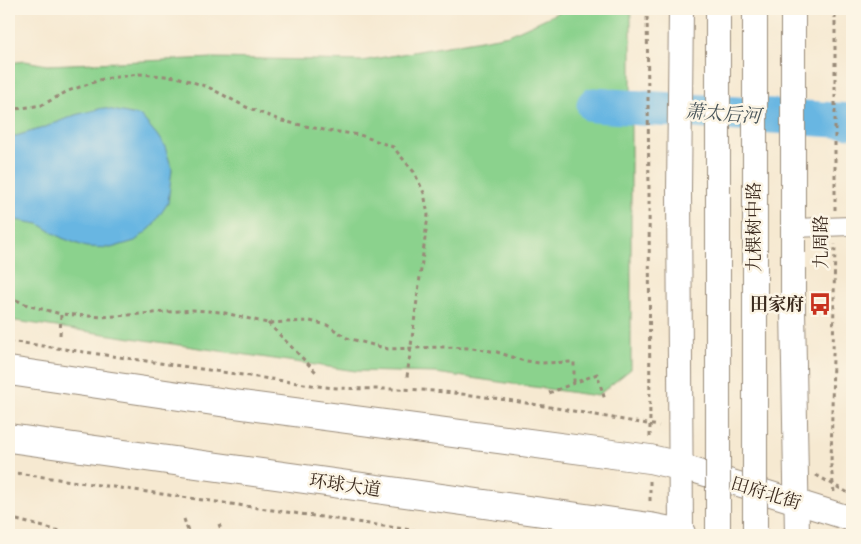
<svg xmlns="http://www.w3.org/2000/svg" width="861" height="544" viewBox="0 0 861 544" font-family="'Libre Caslon Text','Noto Serif SC',serif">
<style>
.green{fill:#8bd28d;stroke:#637e56}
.water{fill:#68b6e2;stroke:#527080}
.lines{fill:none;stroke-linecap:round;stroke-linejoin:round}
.river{stroke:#68b6e2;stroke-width:35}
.minor-casing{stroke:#988a78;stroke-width:20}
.secondary-casing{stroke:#988a78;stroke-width:26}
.primary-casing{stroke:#988a78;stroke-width:30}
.path{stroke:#988a78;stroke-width:3;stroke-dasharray:4 4;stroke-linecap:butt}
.minor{stroke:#fff;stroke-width:18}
.secondary{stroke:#fff;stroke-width:24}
.primary{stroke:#fff;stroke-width:28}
.secondary-bridge-casing{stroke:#988a78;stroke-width:26;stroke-linecap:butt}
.secondary-bridge{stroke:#fff;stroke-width:24}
.labels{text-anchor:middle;stroke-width:5;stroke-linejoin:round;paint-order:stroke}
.street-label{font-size:18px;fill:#3b2a1e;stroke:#fcf5e5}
.poi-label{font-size:18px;font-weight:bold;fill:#3b2a1e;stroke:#fcf5e5;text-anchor:end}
.water-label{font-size:19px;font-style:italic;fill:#485459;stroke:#fcf5e5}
</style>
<rect width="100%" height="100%" fill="#fcf5e5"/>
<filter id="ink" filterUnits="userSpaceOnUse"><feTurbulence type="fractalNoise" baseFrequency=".02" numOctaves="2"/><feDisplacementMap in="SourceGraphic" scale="10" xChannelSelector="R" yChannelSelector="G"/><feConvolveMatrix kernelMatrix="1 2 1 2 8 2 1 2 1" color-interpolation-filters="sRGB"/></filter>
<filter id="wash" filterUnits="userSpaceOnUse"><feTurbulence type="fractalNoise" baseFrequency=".0096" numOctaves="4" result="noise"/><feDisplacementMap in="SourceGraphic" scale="20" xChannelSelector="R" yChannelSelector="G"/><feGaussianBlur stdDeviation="1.12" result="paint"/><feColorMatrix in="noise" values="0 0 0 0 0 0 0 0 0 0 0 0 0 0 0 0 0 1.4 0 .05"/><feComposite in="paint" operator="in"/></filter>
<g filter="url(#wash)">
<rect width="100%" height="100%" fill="#f6e9d1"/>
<path class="green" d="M566,9H631V369L597,396L436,373L356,371L9,320V63L25,61L47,65L214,58L362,61L509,35Z"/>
<path class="water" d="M103,108L141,116L157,135L165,147L172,169L168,203L151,228L135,241L111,248L86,247L62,238L39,224L9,219V138L43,128L75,115Z"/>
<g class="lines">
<path class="river" d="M594,105L852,121"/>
</g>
</g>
<g filter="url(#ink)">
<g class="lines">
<defs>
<path id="minor" d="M793,228L852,226"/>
<g id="secondary">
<path d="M793,9V308L797,535"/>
<path d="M680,466L852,519"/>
<path d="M681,535L679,191L681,9"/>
</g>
<g id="primary">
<path d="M9,371L227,403L650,459L680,466"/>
<path d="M9,438L650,527L681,533"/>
</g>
</defs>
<use href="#minor" class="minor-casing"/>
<use href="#secondary" class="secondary-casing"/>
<use href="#primary" class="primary-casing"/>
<g class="path">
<path d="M647,9L649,190L650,437"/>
<path d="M9,110L42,105L68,91L103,79L139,74L177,77L208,87L246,107L282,121L324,130L360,135L393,147L414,172L424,193L428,215L407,377"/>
<path d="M835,210V9"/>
<path d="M9,297L30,306L61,314"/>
<path d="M268,323L316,372"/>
<path d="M60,335L61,314L102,317L193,310L221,312L267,323L310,321L327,325L347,338L388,349L441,347L472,348L497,352L521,360L539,363L574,362V383"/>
<path d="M9,341L325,387C357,390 389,388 421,390C501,396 580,413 659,426"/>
<path d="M549,393L597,374L605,400"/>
<path d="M9,472L446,535"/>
<path d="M816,475L850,494"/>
<path d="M650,481V505"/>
<path d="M834,492L831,466L835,244"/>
<path d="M9,518L75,535"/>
<path d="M184,519L189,534L186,535"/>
<path d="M219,524L223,535"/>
</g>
<use href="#minor" class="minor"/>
<use href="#secondary" class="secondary"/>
<use href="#primary" class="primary"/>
<defs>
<g id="secondary-bridge">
<path d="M718,535V9"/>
<path d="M755,535V9"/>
</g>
</defs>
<use href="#secondary-bridge" class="secondary-bridge-casing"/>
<use href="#secondary-bridge" class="secondary-bridge"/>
</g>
</g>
<defs>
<symbol id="bus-bare" viewBox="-9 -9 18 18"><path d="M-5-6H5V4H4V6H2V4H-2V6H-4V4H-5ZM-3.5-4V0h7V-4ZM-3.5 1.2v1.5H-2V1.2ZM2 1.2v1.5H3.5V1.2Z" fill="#c8321e" stroke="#fcf5e5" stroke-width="2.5" paint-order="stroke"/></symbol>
</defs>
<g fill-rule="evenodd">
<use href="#bus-bare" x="804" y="288" width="32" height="32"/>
</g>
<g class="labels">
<g class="street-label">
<text transform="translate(754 227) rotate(-90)" y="6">九棵树中路</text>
<text transform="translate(821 242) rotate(-90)" y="6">九周路</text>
<text transform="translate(345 485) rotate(8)" y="6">环球大道</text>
<text transform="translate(766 493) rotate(17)" y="6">田府北街</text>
</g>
<g class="poi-label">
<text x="804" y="310">田家府</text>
</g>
<g class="water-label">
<text transform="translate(723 113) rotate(4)" y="7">萧太后河</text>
</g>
</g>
<rect width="861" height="544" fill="none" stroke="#fcf5e5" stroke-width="30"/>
</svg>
